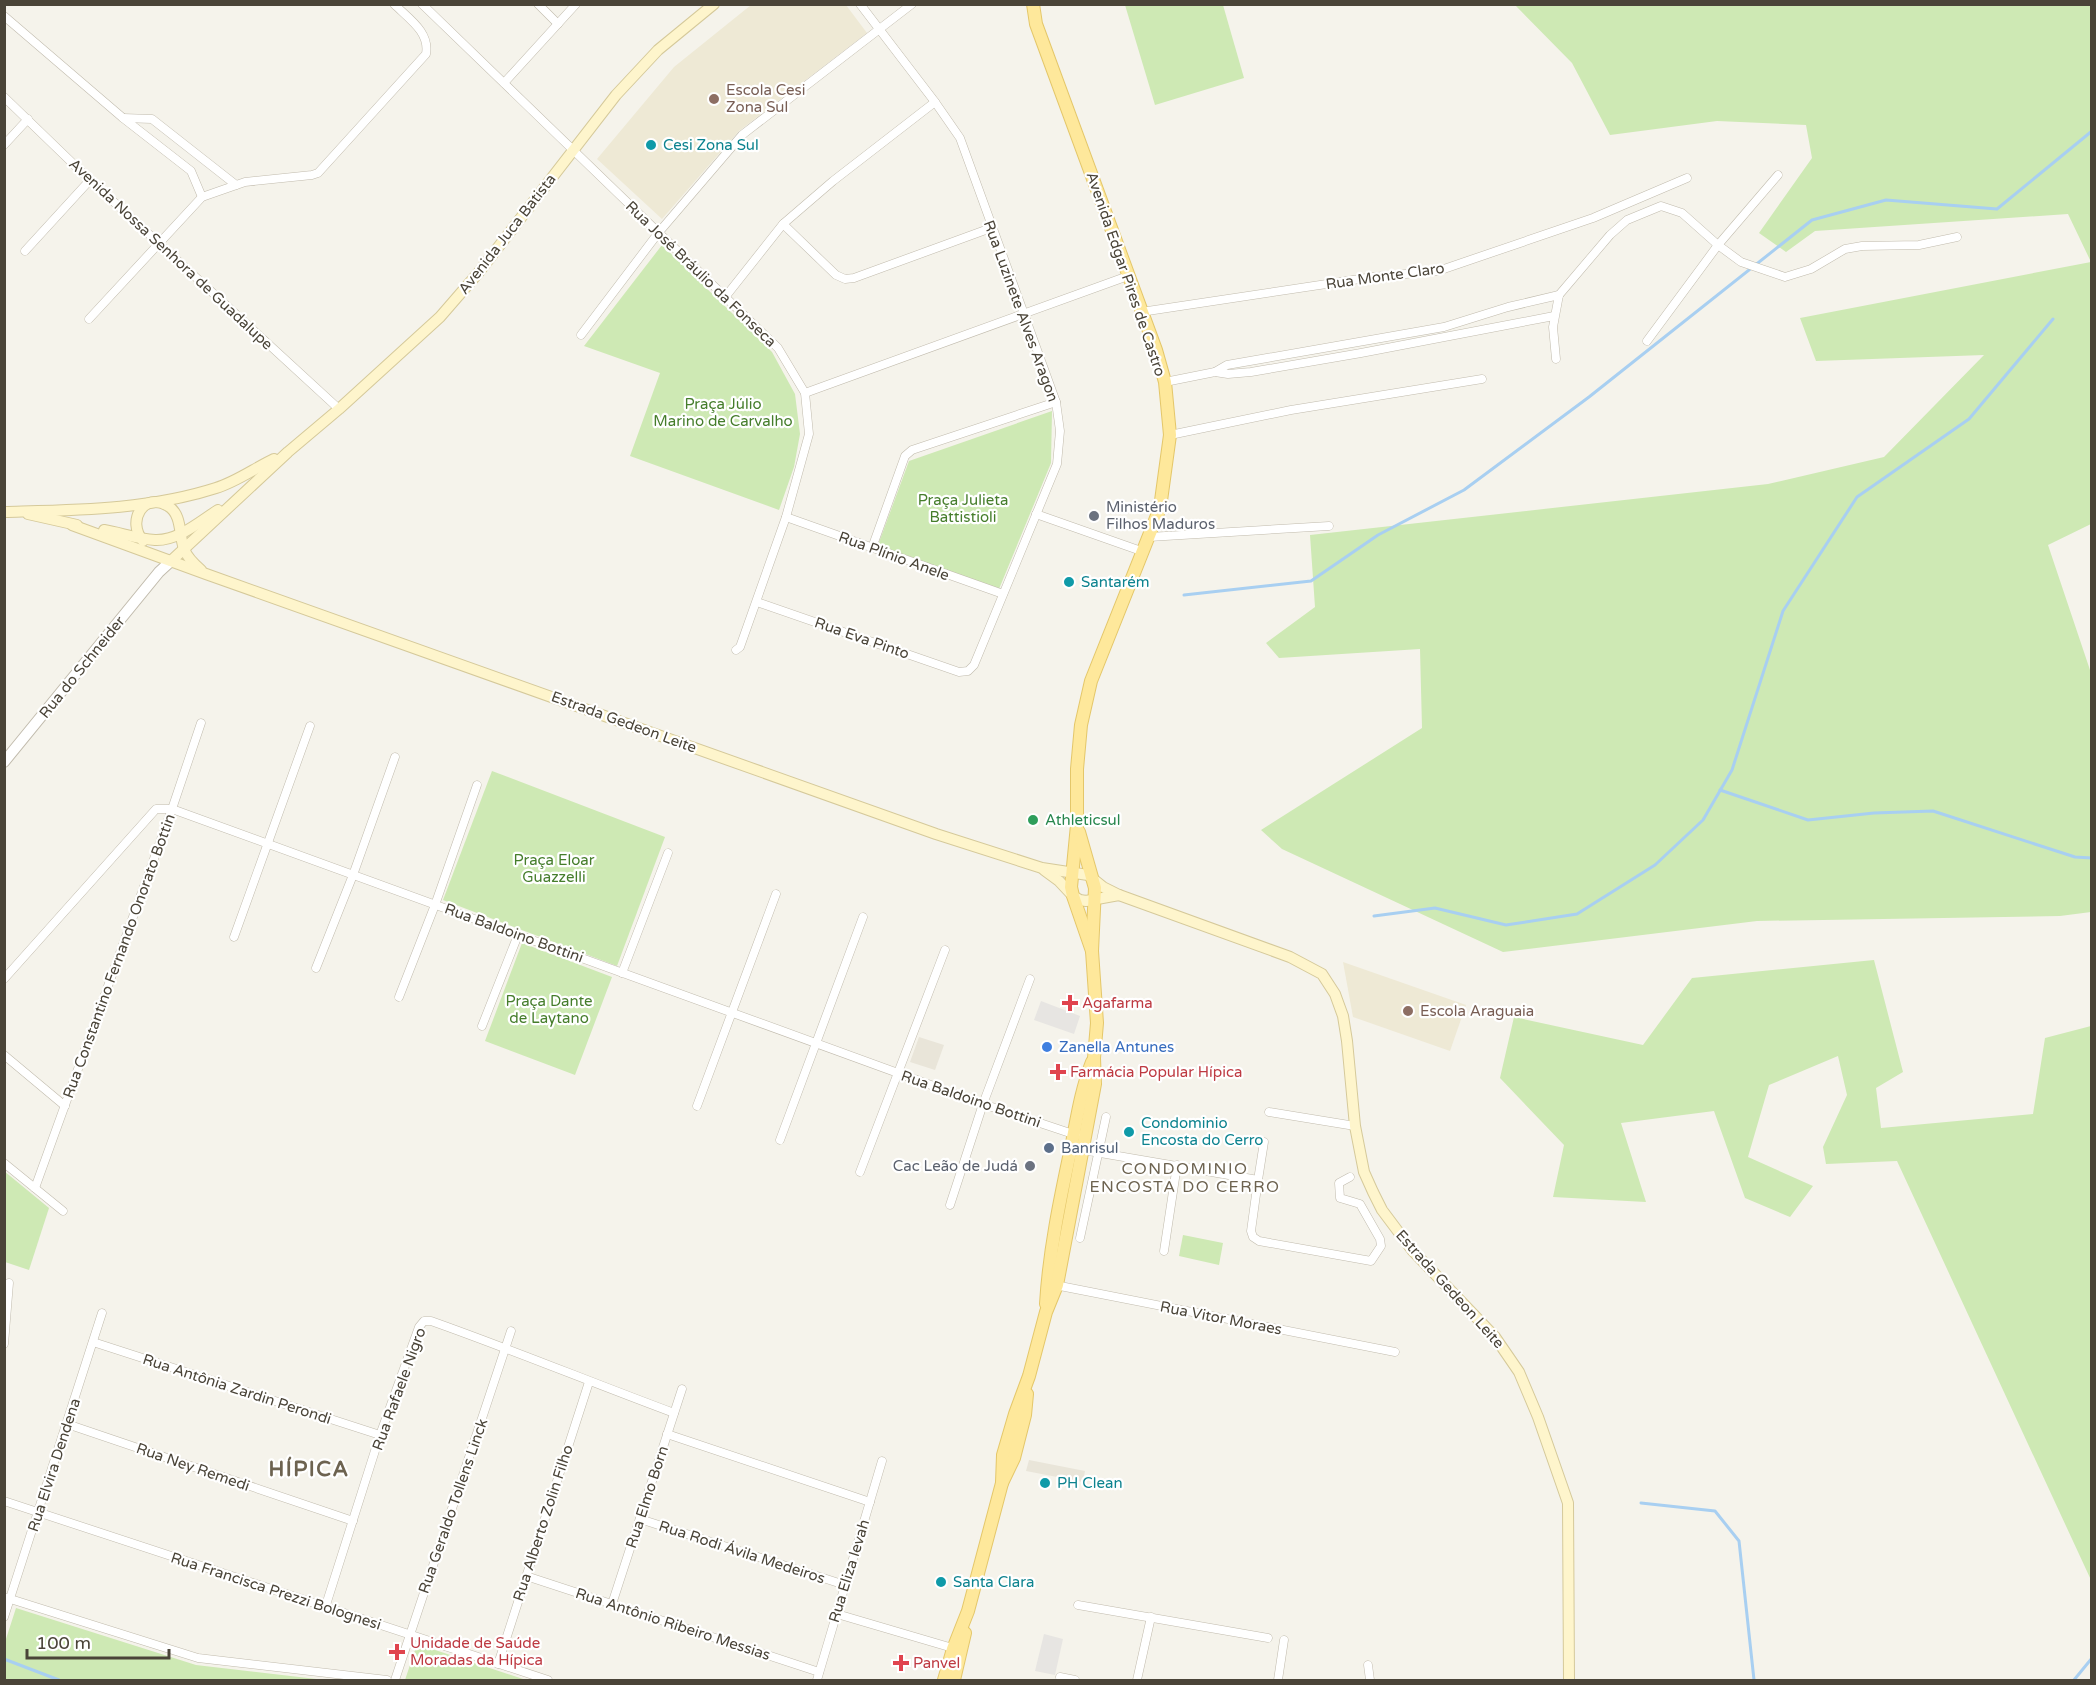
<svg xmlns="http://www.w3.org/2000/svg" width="2096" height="1685" viewBox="0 0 2096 1685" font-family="'Varela Round',sans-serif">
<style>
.residential{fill:#e9e5d9}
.education{fill:#eee9d5}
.green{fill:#cee9b4}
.parking{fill:#e7e5e2}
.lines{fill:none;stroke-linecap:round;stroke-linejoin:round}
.stream{stroke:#a8cff1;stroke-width:3}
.minor-casing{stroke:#c1bbad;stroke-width:9}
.tertiary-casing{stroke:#c1bbad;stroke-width:12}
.secondary-casing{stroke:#d5c99a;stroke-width:12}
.primary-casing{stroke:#e4c76a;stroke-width:14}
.minor{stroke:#fff;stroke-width:8}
.tertiary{stroke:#fff;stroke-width:10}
.secondary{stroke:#fef5cc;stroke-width:10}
.primary{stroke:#fee89b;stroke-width:12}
.education-dot{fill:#8d6e63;stroke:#fff;stroke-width:2}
.culture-dot{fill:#0f9aa8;stroke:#fff;stroke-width:2}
.worship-dot{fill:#6b7280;stroke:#fff;stroke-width:2}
.leisure-dot{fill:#2e9e5b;stroke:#fff;stroke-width:2}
.health-dot{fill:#e0444e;stroke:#fff;stroke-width:2}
.shop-dot{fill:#3f7fe0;stroke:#fff;stroke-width:2}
.service-dot{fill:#5c6f8a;stroke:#fff;stroke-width:2}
.labels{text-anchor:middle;stroke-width:4.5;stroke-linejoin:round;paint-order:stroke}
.education-label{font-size:15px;fill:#785e54;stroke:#fff;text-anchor:start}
.culture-label{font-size:15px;fill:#0d838f;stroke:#fff;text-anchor:start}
.street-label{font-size:15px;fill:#4a4438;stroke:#fff}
.park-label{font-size:15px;fill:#457d2b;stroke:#fff}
.worship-label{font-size:15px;fill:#5b616d;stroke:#fff;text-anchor:start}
.leisure-label{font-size:15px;fill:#27864d;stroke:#fff;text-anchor:start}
.health-label{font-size:15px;fill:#be3a42;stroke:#fff;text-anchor:start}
.shop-label{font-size:15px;fill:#366cbe;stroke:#fff;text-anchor:start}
.service-label{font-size:15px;fill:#4e5e75;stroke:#fff;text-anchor:start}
.neighbourhood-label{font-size:16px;letter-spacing:1.5px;fill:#6d6350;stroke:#fff}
.district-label{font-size:21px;font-weight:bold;letter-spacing:1.5px;fill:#6d6350;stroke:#fff}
</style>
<rect width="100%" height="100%" fill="#f5f3eb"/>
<g class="residential">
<path d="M919,1037L944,1045L935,1070L910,1062Z"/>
<path d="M1029,1460L1085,1471L1083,1482L1026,1471Z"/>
</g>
<g class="education">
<path d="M751,5H846L867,33L739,131L662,219L597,159L674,67Z"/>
<path d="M1343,962L1466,1005L1450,1051L1353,1017Z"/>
</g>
<g class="green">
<path d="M1125,5H1223L1244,78L1155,105Z"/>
<path d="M1515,5H2091V524L2048,545L2091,673V912L2060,916L1757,921L1503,952L1282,849L1261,830L1422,728L1420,649L1279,658L1266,643L1315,607L1310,535L1768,484L1884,457L1984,355L1816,361L1800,318L2091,262L2068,214L1815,231L1786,252L1759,233L1812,158L1806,125L1717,121L1610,135L1572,63Z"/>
<path d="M662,245L772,352L795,394L800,434L794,467L779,510L630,456L660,373L584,346Z"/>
<path d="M1052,411L1051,463L999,589L878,545L909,461Z"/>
<path d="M492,771L665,837L617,966L443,900Z"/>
<path d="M522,943L612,977L575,1075L485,1041Z"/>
<path d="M1874,960L1903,1072L1876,1088L1881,1128L2033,1114L2045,1038L2091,1026V1580L1897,1161L1826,1164L1823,1147L1847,1095L1838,1056L1769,1085L1748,1157L1813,1186L1790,1217L1745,1198L1714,1111L1621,1123L1646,1202L1553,1197L1564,1145L1500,1078L1514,1017L1643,1045L1692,978Z"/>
<path d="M4,1171L49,1208L29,1270L5,1262Z"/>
<path d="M1183,1235L1223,1243L1219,1265L1179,1256Z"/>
<path d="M16,1608L196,1665L325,1680H5V1642Z"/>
<path d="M417,1644L526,1680H405Z"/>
</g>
<g class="parking">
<path d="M1041,1001L1080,1016L1074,1034L1034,1020Z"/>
<path d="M1044,1634L1063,1639L1055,1675L1035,1671Z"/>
</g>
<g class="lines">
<g class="stream">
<path d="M1184,595L1311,581L1378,535L1464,490L1589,397L1812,220L1886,200L1997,209L2092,131"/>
<path d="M1720,790L1808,820L1874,813L1933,811L2075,857L2092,858"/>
<path d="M1374,916L1435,908L1506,925L1577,914L1655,865L1703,820L1732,770L1783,611L1857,497L1969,419L2053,319"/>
<path d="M1641,1503L1715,1511L1739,1541L1754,1680"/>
<path d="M4,1659L59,1680"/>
<path d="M2074,1680L2092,1658"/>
</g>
<defs>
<g id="minor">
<path d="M422,4L778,348L805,393L809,434L786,517L740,647L736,650"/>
<path d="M538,4L558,24"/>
<path d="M4,16L123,118L191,171L202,197"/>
<path d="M504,83L576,4"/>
<path d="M4,97L90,180L339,409"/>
<path d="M123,118L152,119L236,185"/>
<path d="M4,145L28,119"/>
<path d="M783,224L836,275L845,279L854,278L991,228"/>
<path d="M25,251L90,180"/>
<path d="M726,296L783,224L833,181L935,102"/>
<path d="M1141,312L1373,277L1438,271L1593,218L1687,178"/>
<path d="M89,319L202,197L245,182L312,175L318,173L426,54C430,32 409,19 394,4"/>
<path d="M581,335L659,232L742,135L912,4"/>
<path d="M1647,341L1718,245L1778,175"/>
<path d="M1556,359L1553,327L1559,295L1610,235L1627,220L1661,206L1682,213L1718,245L1741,262L1785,277L1811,269L1845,249L1862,246L1919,245L1957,237"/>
<path d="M1215,372L1227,365L1444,327L1508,307L1559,295"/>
<path d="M1165,382L1215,372L1228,374L1251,372L1361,353L1554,316"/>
<path d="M805,393L1128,276"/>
<path d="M1170,435L1291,410L1482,379"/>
<path d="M1036,514L1144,552"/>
<path d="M786,517L1003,594"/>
<path d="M1149,537L1329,526"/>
<path d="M872,548L905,456L912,450L1056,402"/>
<path d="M757,602L959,672L968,671L974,665L1057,464L1060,431L1056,402L960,138L935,102L860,4"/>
<path d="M234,937L310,726"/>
<path d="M316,968L353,875L395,757"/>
<path d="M622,973L668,853"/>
<path d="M4,979L156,809H172L983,1104L1076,1135"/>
<path d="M399,997L435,905L477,785"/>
<path d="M482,1026L518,935"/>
<path d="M4,1055L65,1106"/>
<path d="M697,1106L776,894"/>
<path d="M1269,1112L1355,1126"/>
<path d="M780,1140L863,917"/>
<path d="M1083,1150L1258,1180L1251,1231L1253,1237L1259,1241L1371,1261L1381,1246L1380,1239L1360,1204L1340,1198L1339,1183L1350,1177"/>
<path d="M4,1163L63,1211"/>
<path d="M860,1172L945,950"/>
<path d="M1258,1180L1264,1142"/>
<path d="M35,1188L172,809L201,723"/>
<path d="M950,1205L983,1104L1030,979"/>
<path d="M1080,1238L1106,1117"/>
<path d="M1164,1251L1177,1165"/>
<path d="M1055,1285L1395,1352"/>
<path d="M93,1342L380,1435"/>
<path d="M4,1344L9,1283"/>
<path d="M67,1424L353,1521"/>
<path d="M667,1434L870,1502"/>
<path d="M4,1501L548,1680"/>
<path d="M640,1519L845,1585"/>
<path d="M526,1576L819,1672"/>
<path d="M4,1597L198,1658L387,1680"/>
<path d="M612,1604L682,1389"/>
<path d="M1078,1605L1268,1638"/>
<path d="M325,1608L380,1435L419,1327L424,1321H431C513,1350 593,1383 674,1413"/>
<path d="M837,1614L956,1649"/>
<path d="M4,1617L102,1313"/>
<path d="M498,1664L589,1382"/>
<path d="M1368,1665L1370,1680"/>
<path d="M1060,1677L1075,1680"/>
<path d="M395,1680L511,1331"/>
<path d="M817,1680L882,1461"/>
<path d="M1137,1680L1151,1617"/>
<path d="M1278,1680L1284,1640"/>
</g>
<path id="tertiary" d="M4,762L159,572L171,561"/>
<g id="secondary">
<path d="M4,512C75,510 148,510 216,488C236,482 255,468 274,459"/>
<path d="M28,514L77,525"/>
<path d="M72,525L206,574L936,834L1042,868L1088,875L1103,887L1119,895L1290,957L1322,974L1335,994L1343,1016L1347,1041L1355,1126L1364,1172L1373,1192L1382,1210L1412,1250L1495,1337L1519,1372L1538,1417L1568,1503L1569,1680"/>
<path d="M104,530C121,533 139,539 155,540C178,541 199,522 218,510"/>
<path d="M143,541C126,521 144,491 168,506C182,514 179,535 184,549C187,557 194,564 201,570"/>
<path d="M171,561L288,452L339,409L440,317L479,272L616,95L658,50L714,4"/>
<path d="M1044,870L1059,881L1073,896L1080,900L1086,901L1119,895"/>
</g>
<g id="primary">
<path d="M1033,4L1036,24L1156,350L1165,382L1170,435L1160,508L1091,681L1081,725L1077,769V825L1071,887L1073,896L1092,951"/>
<path d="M1046,1304C1049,1252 1060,1199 1071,1148C1077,1118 1081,1090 1092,1062"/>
<path d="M1002,1483L1003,1455L1015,1414L1029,1376L1046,1312L1057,1285L1095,1084L1094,1058L1097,1023L1092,951L1095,888L1079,832"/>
<path d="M944,1680L953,1649L968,1611L1002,1483L1014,1458L1025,1415L1027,1394"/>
<path d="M954,1680L965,1633"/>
</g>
</defs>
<use href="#minor" class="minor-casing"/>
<use href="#tertiary" class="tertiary-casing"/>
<use href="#secondary" class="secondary-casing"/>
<use href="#primary" class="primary-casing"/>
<use href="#minor" class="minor"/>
<use href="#tertiary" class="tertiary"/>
<use href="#secondary" class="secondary"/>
<use href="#primary" class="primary"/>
</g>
<g class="education-dot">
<circle cx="714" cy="99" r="6"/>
<circle cx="1408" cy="1011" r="6"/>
</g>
<g class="culture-dot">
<circle cx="651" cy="145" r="6"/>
<circle cx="1069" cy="582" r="6"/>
<circle cx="1129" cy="1132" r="6"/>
<circle cx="1045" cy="1483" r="6"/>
<circle cx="941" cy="1582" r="6"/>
</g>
<g class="worship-dot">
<circle cx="1094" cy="516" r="6"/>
<circle cx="1030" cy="1166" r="6"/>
</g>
<circle class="leisure-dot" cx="1033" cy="820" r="6"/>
<g class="health-dot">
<path d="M1067 994h6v6h6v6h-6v6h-6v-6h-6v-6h6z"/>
<path d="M1055 1063h6v6h6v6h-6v6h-6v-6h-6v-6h6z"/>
<path d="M394 1643h6v6h6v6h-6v6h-6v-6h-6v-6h6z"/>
<path d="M898 1654h6v6h6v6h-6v6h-6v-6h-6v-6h6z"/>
</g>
<circle class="shop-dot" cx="1047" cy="1047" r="6"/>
<circle class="service-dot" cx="1049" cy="1148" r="6"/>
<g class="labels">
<g class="education-label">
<text x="726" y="95">Escola Cesi<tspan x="726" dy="17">Zona Sul</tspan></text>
<text x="1420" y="1016">Escola Araguaia</text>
</g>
<g class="culture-label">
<text x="663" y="150">Cesi Zona Sul</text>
<text x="1081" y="587">Santarém</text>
<text x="1141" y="1128">Condominio<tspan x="1141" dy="17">Encosta do Cerro</tspan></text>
<text x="1057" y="1488">PH Clean</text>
<text x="953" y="1587">Santa Clara</text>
</g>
<g class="street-label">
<text transform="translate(507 234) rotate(-52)" y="5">Avenida Juca Batista</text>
<text transform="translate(171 254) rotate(43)" y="5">Avenida Nossa Senhora de Guadalupe</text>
<text transform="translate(701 274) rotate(44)" y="5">Rua José Bráulio da Fonseca</text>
<text transform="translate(1126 274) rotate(71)" y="5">Avenida Edgar Pires de Castro</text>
<text transform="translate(1385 276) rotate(-8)" y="5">Rua Monte Claro</text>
<text transform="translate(1021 311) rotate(70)" y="5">Rua Luzinete Alves Aragon</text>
<text transform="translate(894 556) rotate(20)" y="5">Rua Plínio Anele</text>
<text transform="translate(862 638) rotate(19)" y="5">Rua Eva Pinto</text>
<text transform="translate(82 667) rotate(-51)" y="5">Rua do Schneider</text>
<text transform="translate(624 722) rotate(20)" y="5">Estrada Gedeon Leite</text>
<text transform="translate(514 933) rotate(20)" y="5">Rua Baldoino Bottini</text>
<text transform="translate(119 956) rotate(-70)" y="5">Rua Constantino Fernando Onorato Bottin</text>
<text transform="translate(971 1099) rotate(19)" y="5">Rua Baldoino Bottini</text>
<text transform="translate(1450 1289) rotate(48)" y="5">Estrada Gedeon Leite</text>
<text transform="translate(1221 1318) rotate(11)" y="5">Rua Vitor Moraes</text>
<text transform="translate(237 1389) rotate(18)" y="5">Rua Antônia Zardin Perondi</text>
<text transform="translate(399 1389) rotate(-70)" y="5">Rua Rafaele Nigro</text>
<text transform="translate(54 1465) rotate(-72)" y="5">Rua Elvira Dendena</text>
<text transform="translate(193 1467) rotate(19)" y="5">Rua Ney Remedi</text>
<text transform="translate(647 1497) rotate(-72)" y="5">Rua Elmo Born</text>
<text transform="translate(453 1506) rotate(-71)" y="5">Rua Geraldo Tollens Linck</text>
<text transform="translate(543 1523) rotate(-72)" y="5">Rua Alberto Zolin Filho</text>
<text transform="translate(742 1552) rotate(18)" y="5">Rua Rodi Ávila Medeiros</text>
<text transform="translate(849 1571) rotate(-73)" y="5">Rua Eliza Ievah</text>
<text transform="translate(276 1591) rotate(18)" y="5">Rua Francisca Prezzi Bolognesi</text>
<text transform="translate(673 1624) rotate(18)" y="5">Rua Antônio Ribeiro Messias</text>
</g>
<g class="park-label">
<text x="723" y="409">Praça Júlio<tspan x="723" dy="17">Marino de Carvalho</tspan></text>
<text x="963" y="505">Praça Julieta<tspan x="963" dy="17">Battistioli</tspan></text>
<text x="554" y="865">Praça Eloar<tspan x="554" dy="17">Guazzelli</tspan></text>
<text x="549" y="1006">Praça Dante<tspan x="549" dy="17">de Laytano</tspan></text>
</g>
<g class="worship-label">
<text x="1106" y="512">Ministério<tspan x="1106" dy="17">Filhos Maduros</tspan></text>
<text x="1018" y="1171" text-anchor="end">Cac Leão de Judá</text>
</g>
<g class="leisure-label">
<text x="1045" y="825">Athleticsul</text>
</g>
<g class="health-label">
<text x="1082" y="1008">Agafarma</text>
<text x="1070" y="1077">Farmácia Popular Hípica</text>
<text x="410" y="1648">Unidade de Saúde<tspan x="410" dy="17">Moradas da Hípica</tspan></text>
<text x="913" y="1668">Panvel</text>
</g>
<g class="shop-label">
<text x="1059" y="1052">Zanella Antunes</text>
</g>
<g class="service-label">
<text x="1061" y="1153">Banrisul</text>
</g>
<g class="neighbourhood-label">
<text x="1185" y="1174">CONDOMINIO<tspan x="1185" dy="18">ENCOSTA DO CERRO</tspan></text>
</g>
<g class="district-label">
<text x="309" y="1476">HÍPICA</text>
</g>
</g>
<rect width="2096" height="1685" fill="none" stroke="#4a4438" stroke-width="12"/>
<path d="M27 1649v9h142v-9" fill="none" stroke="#4a4438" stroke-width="3"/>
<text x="36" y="1649" font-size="18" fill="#4a4438" stroke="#ffffff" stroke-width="4.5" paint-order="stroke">100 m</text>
</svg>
